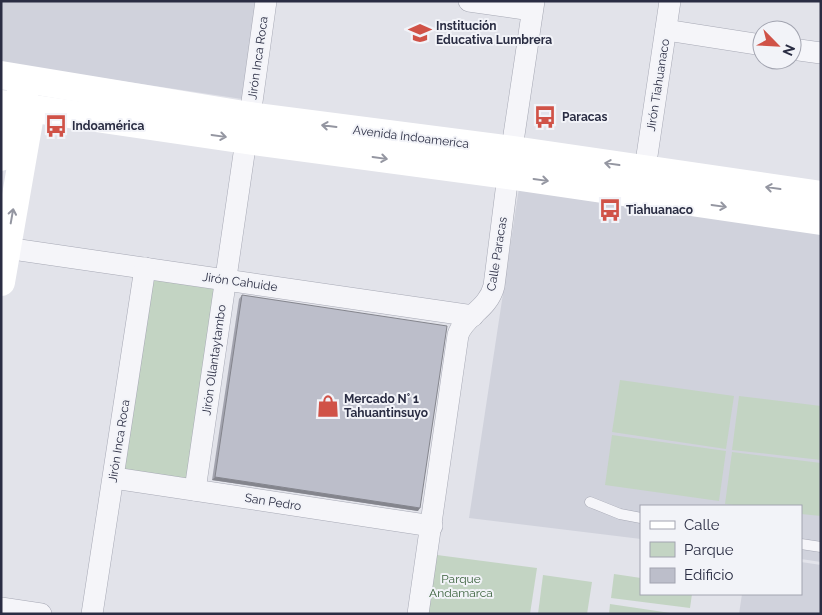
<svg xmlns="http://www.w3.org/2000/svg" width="822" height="615" viewBox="0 0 822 615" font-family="Raleway,sans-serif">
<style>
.built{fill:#d0d2dc}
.green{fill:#c3d4c3}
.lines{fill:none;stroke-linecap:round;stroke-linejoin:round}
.lane-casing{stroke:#a7a9b5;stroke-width:11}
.street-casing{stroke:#a7a9b5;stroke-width:22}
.lane{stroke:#f5f5f9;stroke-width:10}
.street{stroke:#f5f5f9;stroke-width:21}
.secondary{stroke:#fff;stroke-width:28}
.wall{fill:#a2a3ae}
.shaded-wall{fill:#84858d}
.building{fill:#bcbeca;stroke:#84858d}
.oneway{stroke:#9496a1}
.labels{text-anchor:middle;stroke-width:4;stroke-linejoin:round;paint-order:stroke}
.poi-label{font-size:12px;font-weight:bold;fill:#2a2d43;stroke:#f2f3f8;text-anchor:start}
.street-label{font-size:12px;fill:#2a2d43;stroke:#f2f3f8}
.park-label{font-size:12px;fill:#375f39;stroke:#f2f3f8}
</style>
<rect width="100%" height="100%" fill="#e2e3ea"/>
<g class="built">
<path d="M1,1H256L242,99L1,63Z"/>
<path d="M519,188L821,234V562L801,559V506H641V539L469,518Z"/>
<path d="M801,562L821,565V614H739L742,594H801Z"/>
</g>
<g class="green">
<path d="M150,273L219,283L190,487L120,477Z"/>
<path d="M620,380L734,396L726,449L612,432Z"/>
<path d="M739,396L821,406V460L732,450Z"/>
<path d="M612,435L726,451L719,501L605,485Z"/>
<path d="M732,452L821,463V516L801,514V506H742L725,504Z"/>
<path d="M437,555L537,568L530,614H428Z"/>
<path d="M614,574L641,578V594H692L690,608L611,598Z"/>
<path d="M543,575L592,582L587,614H538Z"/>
<path d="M610,604L677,614H609Z"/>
</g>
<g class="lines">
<defs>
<g id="lane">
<path d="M590,502L620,514L641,518"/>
<path d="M801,544L821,547"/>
</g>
<g id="street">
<path d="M469,1L532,10"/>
<path d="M666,30L762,45"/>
<path d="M792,49L821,53"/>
<path d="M250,116L266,1"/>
<path d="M645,169L670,1"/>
<path d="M6,248L473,316"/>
<path d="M114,478L432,526"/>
<path d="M195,490L246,140"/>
<path d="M1,608L41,614"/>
<path d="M92,614L145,268"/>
<path d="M418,614L458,335C464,316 488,310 494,286L508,175L534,1"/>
</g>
</defs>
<use href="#lane" class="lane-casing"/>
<use href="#street" class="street-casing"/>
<use href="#lane" class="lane"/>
<use href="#street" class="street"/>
<g class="secondary">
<path d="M1,75L250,116L512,150L821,195"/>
<path d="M1,104L246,140L508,175L821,221"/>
<path d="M1,157C4,138 4,105 24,95"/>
<path d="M1,282L30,115L32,109"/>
</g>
</g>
<path class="wall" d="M242,295L418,511L212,480L239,299Z"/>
<path class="shaded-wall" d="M215,477L420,508L418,511L212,480Z"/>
<path class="building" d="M242,295L447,326L420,508L215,477Z"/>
<defs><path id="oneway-shaft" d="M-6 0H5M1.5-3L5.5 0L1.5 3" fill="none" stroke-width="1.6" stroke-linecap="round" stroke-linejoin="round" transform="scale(1.25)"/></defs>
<g class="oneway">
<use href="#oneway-shaft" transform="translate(329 126) rotate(-173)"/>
<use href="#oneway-shaft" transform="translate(219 136) rotate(8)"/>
<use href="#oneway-shaft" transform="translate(380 158) rotate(8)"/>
<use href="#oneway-shaft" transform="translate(612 164) rotate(-172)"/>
<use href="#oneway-shaft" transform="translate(541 180) rotate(8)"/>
<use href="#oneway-shaft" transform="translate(773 188) rotate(-172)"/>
<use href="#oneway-shaft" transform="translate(719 206) rotate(8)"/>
<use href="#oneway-shaft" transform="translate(12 216) rotate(-80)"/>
</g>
<defs>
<symbol id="school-bare" viewBox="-9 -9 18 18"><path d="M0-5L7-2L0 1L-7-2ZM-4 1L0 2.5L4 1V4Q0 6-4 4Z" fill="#d05247" stroke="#f2f3f8" stroke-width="2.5" paint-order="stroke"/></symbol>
<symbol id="bus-bare" viewBox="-9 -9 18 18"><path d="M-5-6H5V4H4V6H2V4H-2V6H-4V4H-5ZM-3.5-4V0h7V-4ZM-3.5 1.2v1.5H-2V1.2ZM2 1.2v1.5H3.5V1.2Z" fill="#d05247" stroke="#f2f3f8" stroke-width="2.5" paint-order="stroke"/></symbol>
<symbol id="shop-bare" viewBox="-9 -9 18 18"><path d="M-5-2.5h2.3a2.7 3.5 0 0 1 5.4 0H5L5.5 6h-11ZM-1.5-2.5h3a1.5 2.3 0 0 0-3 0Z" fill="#d05247" stroke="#f2f3f8" stroke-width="2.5" paint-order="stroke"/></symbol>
</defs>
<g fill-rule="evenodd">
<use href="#school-bare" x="404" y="17" width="32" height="32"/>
<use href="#bus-bare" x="529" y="101" width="32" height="32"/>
<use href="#bus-bare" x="40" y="110" width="32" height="32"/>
<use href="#bus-bare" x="594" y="194" width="32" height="32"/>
<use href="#shop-bare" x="312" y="390" width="32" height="32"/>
</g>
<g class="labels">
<g class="poi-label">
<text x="436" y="30">Institución<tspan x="436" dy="14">Educativa Lumbrera</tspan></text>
<text x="562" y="121">Paracas</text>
<text x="72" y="130">Indoamérica</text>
<text x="626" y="214">Tiahuanaco</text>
<text x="344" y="403">Mercado N° 1<tspan x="344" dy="14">Tahuantinsuyo</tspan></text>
</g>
<g class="street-label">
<text transform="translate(258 58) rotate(-82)" y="4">Jirón Inca Roca</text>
<text transform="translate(658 85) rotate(-81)" y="4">Jirón Tiahuanaco</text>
<text transform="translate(411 137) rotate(7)" y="4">Avenida Indoamerica</text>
<text transform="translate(497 254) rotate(-81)" y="4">Calle Paracas</text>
<text transform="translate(240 282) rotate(8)" y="4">Jirón Cahuide</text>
<text transform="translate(214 360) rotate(-82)" y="4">Jirón Ollantaytambo</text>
<text transform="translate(119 441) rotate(-81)" y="4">Jirón Inca Roca</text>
<text transform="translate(273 502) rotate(9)" y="4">San Pedro</text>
</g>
<g class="park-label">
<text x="461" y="583">Parque<tspan x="461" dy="14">Andamarca</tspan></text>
</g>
</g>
<rect width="822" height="615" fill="none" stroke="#2a2d43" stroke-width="5"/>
<rect x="640" y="505" width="162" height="90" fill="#f2f3f8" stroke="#a2a4b0"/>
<rect x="650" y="521" width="25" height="8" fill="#ffffff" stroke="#a2a4b0"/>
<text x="684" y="530" font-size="15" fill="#2a2d43">Calle</text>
<rect x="650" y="542" width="25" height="15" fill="#c3d4c3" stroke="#a2a4b0"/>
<text x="684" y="555" font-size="15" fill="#2a2d43">Parque</text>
<rect x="650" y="568" width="25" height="15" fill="#bcbeca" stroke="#a2a4b0"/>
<text x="684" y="580" font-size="15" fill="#2a2d43">Edificio</text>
<g transform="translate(777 45) rotate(114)"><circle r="24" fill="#f2f3f8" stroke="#a2a4b0"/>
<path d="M0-4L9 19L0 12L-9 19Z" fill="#d05247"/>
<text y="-8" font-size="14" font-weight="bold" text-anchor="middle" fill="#2a2d43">N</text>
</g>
</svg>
